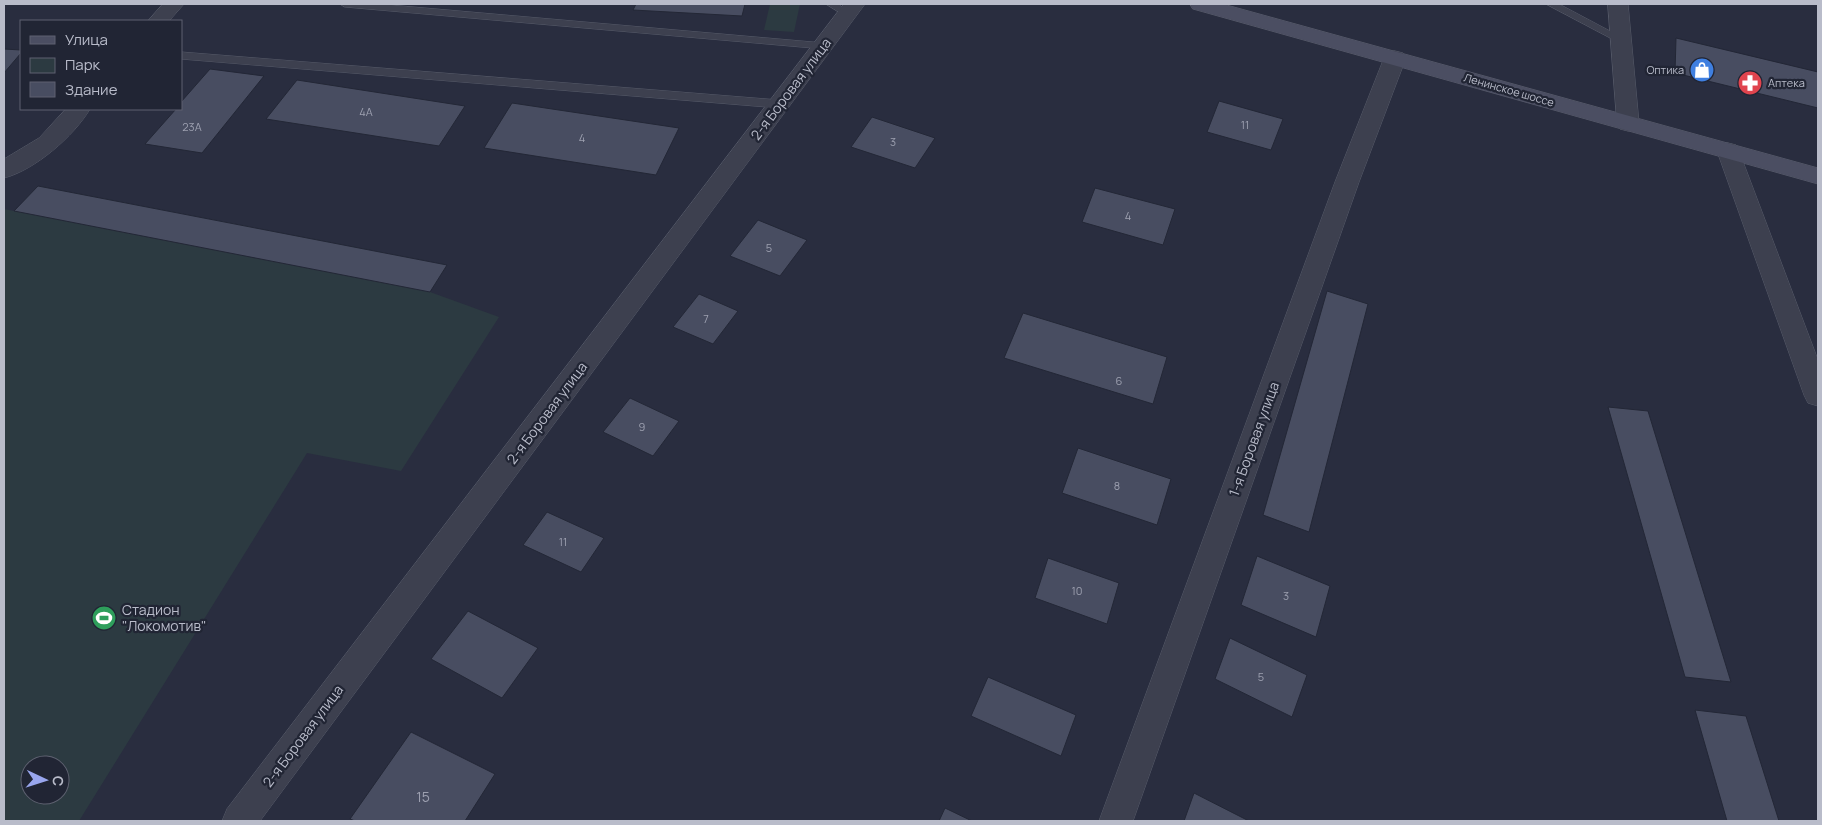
<svg xmlns="http://www.w3.org/2000/svg" width="1822" height="825" viewBox="0 0 1822 825" font-family="Manrope,sans-serif">
<style>
.green{fill:#2c3a41;fill-rule:evenodd}
.building{fill:#484d61;stroke:#232736}
.lines{fill:none;stroke-linecap:round;stroke-linejoin:round}
.lane-casing{stroke:#575b6a;stroke-width:1}
.street-casing{stroke:#575b6a;stroke-width:1}
.secondary-casing{stroke:#575b6a;stroke-width:1}
.lane{fill:#3d404f;fill-rule:evenodd}
.street{fill:#3d404f;fill-rule:evenodd}
.secondary{fill:#4b4e62;fill-rule:evenodd}
.labels{text-anchor:middle;stroke-width:4.5;stroke-linejoin:round;paint-order:stroke}
.far-poi-label{font-size:11px;fill:#b9bcca;stroke:#212534;text-anchor:end}
.far-street-label{font-size:11px;fill:#b9bcca;stroke:#212534}
.number-label{font-size:11px;fill:#9da0b0}
.street-label{font-size:14px;fill:#b9bcca;stroke:#212534}
.poi-label{font-size:14px;fill:#b9bcca;stroke:#212534;text-anchor:start}
.near-number-label{font-size:14px;fill:#9da0b0}
</style>
<rect width="100%" height="100%" fill="#292d3f"/>
<g class="green">
<path d="M770,4H800L794,32L764,30Z"/>
<path d="M38,186L447,265L430,292L499,317L401,471L307,453L79,821H4V209L14,211ZM30,765H60V795H30Z"/>
</g>
<g class="building">
<path d="M636,4H745L742,16L633,10Z"/>
<path d="M1676,38L1818,72V108L1675,73Z"/>
<path d="M4,49L21,50V53L4,73Z"/>
<path d="M210,69L264,76L202,153L145,144L176,109H181V102Z"/>
<path d="M297,80L465,106L439,146L266,119Z"/>
<path d="M1219,101L1283,119L1271,150L1207,132Z"/>
<path d="M512,103L679,128L656,175L484,148Z"/>
<path d="M872,117L935,138L915,168L851,147Z"/>
<path d="M38,186L447,265L430,292L14,211Z"/>
<path d="M1095,188L1175,209L1163,245L1082,222Z"/>
<path d="M758,220L807,240L780,276L730,256Z"/>
<path d="M1327,291L1368,304L1309,532L1263,515Z"/>
<path d="M699,294L738,311L713,344L673,327Z"/>
<path d="M1023,313L1167,357L1153,404L1004,358Z"/>
<path d="M630,398L679,421L653,456L603,432Z"/>
<path d="M1608,407L1648,411L1731,682L1685,677Z"/>
<path d="M1078,448L1171,479L1157,525L1062,493Z"/>
<path d="M547,512L604,538L581,572L523,545Z"/>
<path d="M1257,556L1330,586L1316,637L1241,605Z"/>
<path d="M1048,558L1119,583L1107,624L1035,598Z"/>
<path d="M468,611L538,648L502,698L431,659Z"/>
<path d="M1230,638L1307,675L1292,717L1215,679Z"/>
<path d="M988,677L1076,715L1061,756L971,716Z"/>
<path d="M1695,710L1746,716L1779,821H1727Z"/>
<path d="M411,732L495,774L465,821H355L350,819Z"/>
<path d="M1194,793L1249,821H1184Z"/>
<path d="M945,808L972,821H939Z"/>
</g>
<g class="lines">
<defs>
<g id="lane">
<path d="M340,4H379L824,43L829,46L824,49L345,7Z"/>
<path d="M826,4H838L852,14L847,17Z"/>
<path d="M1546,4H1559L1625,39L1620,42L1616,41Z"/>
<path d="M181,52L779,100L785,104L779,108L181,59Z"/>
</g>
<g id="street">
<path d="M163,4H184L169,21H148Z"/>
<path d="M844,4H865L260,821H222L227,809Z"/>
<path d="M1608,4H1628L1639,123L1636,129L1628,131L1620,129L1617,123Z"/>
<path d="M1395,51L1403,53L1406,58L1359,182L1133,821H1099L1335,182L1384,58L1387,53Z"/>
<path d="M66,109H90C74,136 35,170 4,178V159L39,138Z"/>
<path d="M1728,143L1736,145L1739,151L1818,360V406L1808,403L1804,395L1717,151L1720,145Z"/>
</g>
<path id="secondary" d="M1190,4H1223L1818,168V184L1193,9Z"/>
</defs>
<use href="#lane" class="lane-casing"/>
<use href="#street" class="street-casing"/>
<use href="#secondary" class="secondary-casing"/>
<use href="#lane" class="lane"/>
<use href="#street" class="street"/>
<use href="#secondary" class="secondary"/>
</g>
<defs>
<symbol id="shop-disc" viewBox="-11 -11 22 22"><circle r="9.5" fill="#3f7fe0" stroke="#212534"/><path d="M-5-2.5h2.3a2.7 3.5 0 0 1 5.4 0H5L5.5 6h-11ZM-1.5-2.5h3a1.5 2.3 0 0 0-3 0Z" fill="#fff"/></symbol>
<symbol id="pharmacy-disc" viewBox="-11 -11 22 22"><circle r="9.5" fill="#e0444e" stroke="#212534"/><path d="M-2-6h4v4h4v4h-4v4h-4v-4h-4v-4h4Z" fill="#fff"/></symbol>
<symbol id="stadium-disc" viewBox="-11 -11 22 22"><circle r="9.5" fill="#2e9e5b" stroke="#212534"/><path d="M0-5a6.5 5 0 1 0 0 10a6.5 5 0 1 0 0-10ZM-3.5-1.8h7v3.6h-7Z" fill="#fff"/></symbol>
</defs>
<g fill-rule="evenodd">
<use href="#shop-disc" x="1688" y="56" width="28" height="28"/>
<use href="#pharmacy-disc" x="1736" y="69" width="28" height="28"/>
<use href="#stadium-disc" x="90" y="604" width="28" height="28"/>
</g>
<g class="labels">
<g class="far-poi-label">
<text x="1684" y="74">Оптика</text>
<text x="1768" y="87" text-anchor="start">Аптека</text>
</g>
<g class="far-street-label">
<text transform="translate(1509 90) rotate(16)" y="4">Ленинское шоссе</text>
</g>
<g class="number-label">
<text x="366" y="116">4А</text>
<text x="1245" y="129">11</text>
<text x="192" y="131">23А</text>
<text x="582" y="142">4</text>
<text x="893" y="146">3</text>
<text x="1128" y="220">4</text>
<text x="769" y="252">5</text>
<text x="706" y="323">7</text>
<text x="1119" y="385">6</text>
<text x="642" y="431">9</text>
<text x="1117" y="490">8</text>
<text x="563" y="546">11</text>
<text x="1077" y="595">10</text>
<text x="1286" y="600">3</text>
<text x="1261" y="681">5</text>
</g>
<g class="street-label">
<text transform="translate(791 89) rotate(-53)" y="5">2-я Боровая улица</text>
<text transform="translate(547 413) rotate(-53)" y="5">2-я Боровая улица</text>
<text transform="translate(1254 439) rotate(-70)" y="5">1-я Боровая улица</text>
<text transform="translate(303 736) rotate(-53)" y="5">2-я Боровая улица</text>
</g>
<g class="poi-label">
<text x="122" y="615">Стадион<tspan x="122" dy="16">"Локомотив"</tspan></text>
</g>
<g class="near-number-label">
<text x="423" y="802">15</text>
</g>
</g>
<rect width="1822" height="825" fill="none" stroke="#b9bcca" stroke-width="10"/>
<rect x="20" y="20" width="162" height="90" fill="#212534" stroke="#5e6170"/>
<rect x="30" y="36" width="25" height="8" fill="#4b4e62" stroke="#5e6170"/>
<text x="65" y="45" font-size="15" fill="#b9bcca">Улица</text>
<rect x="30" y="58" width="25" height="15" fill="#2c3a41" stroke="#5e6170"/>
<text x="65" y="70" font-size="15" fill="#b9bcca">Парк</text>
<rect x="30" y="82" width="25" height="15" fill="#484d61" stroke="#5e6170"/>
<text x="65" y="95" font-size="15" fill="#b9bcca">Здание</text>
<g transform="translate(45 780) rotate(94)"><circle r="24" fill="#212534" stroke="#5e6170"/>
<path d="M0-4L9 19L0 12L-9 19Z" fill="#99a6ee"/>
<text y="-8" font-size="14" font-weight="bold" text-anchor="middle" fill="#b9bcca">С</text>
</g>
</svg>
